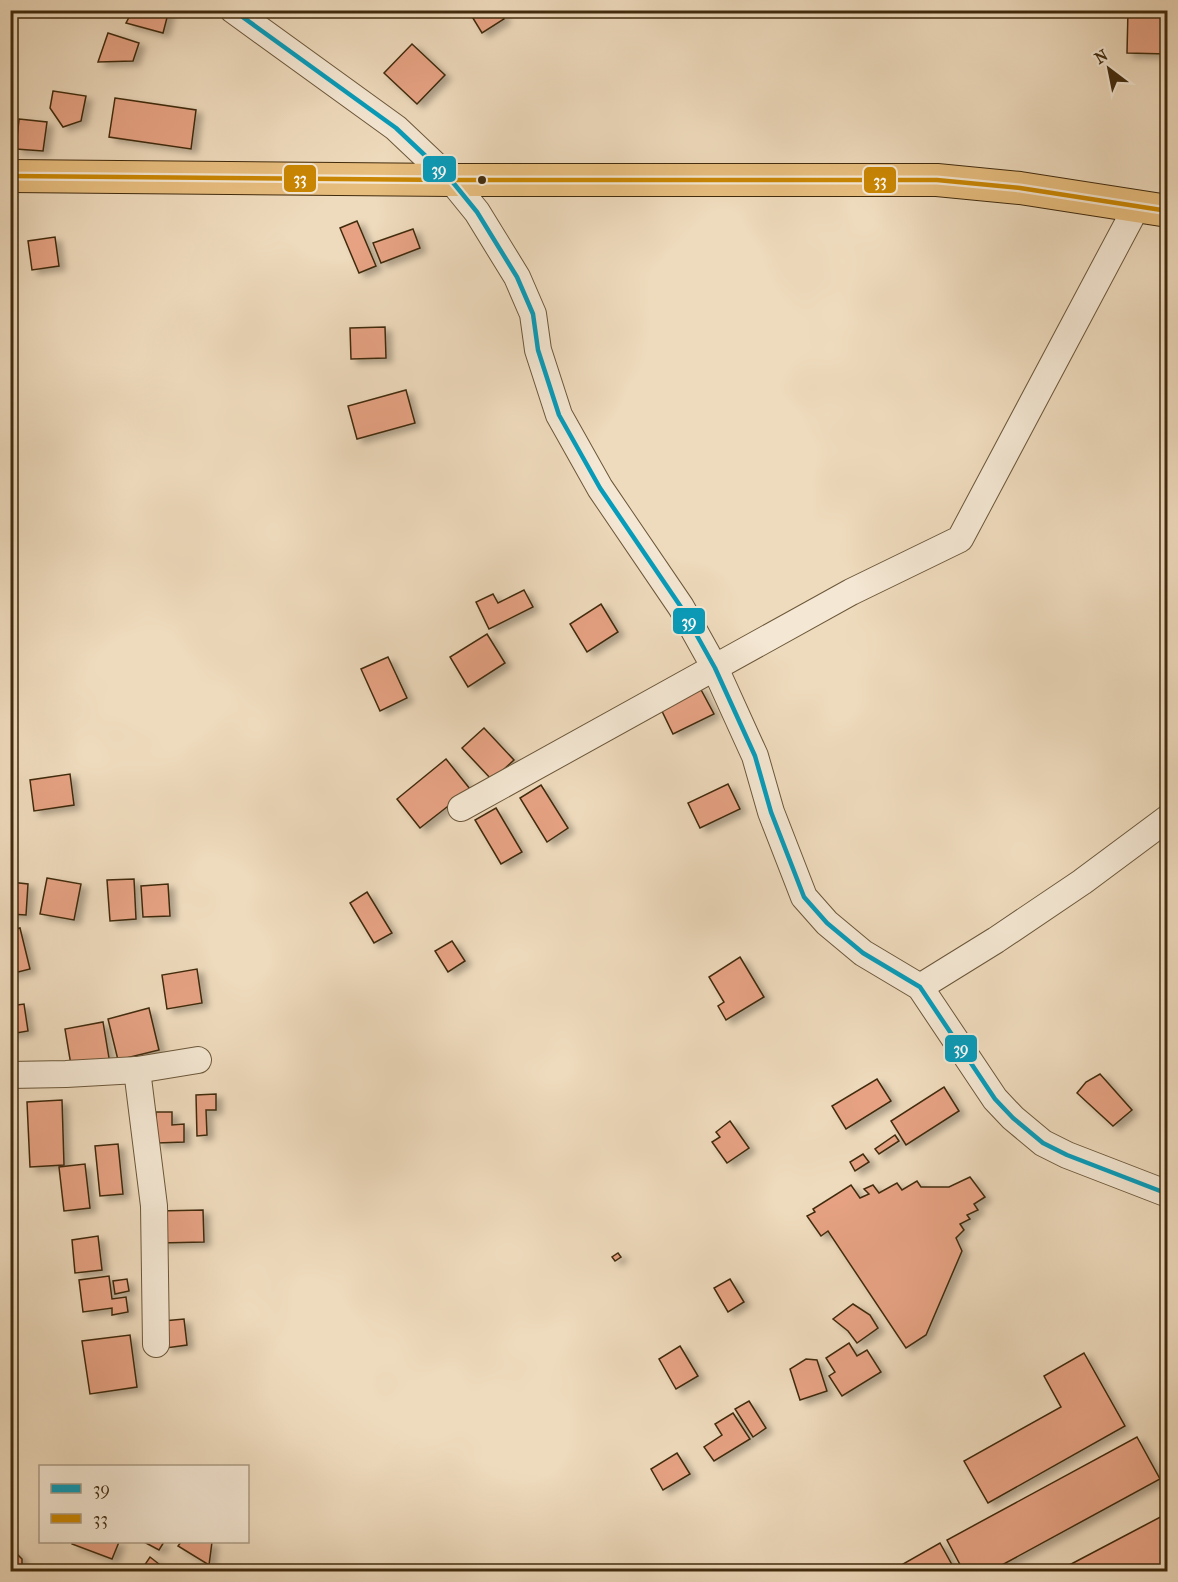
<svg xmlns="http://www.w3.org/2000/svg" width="1178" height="1582" viewBox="0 0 1178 1582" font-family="'IM FELL French Canon',serif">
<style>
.building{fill:#e6a283;stroke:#412b0d;stroke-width:1.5;filter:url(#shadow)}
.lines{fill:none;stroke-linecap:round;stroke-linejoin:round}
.minor-casing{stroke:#6c5739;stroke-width:28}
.major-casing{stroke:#412b0d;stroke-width:34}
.minor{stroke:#f4e7d3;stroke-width:26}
.major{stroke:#e7bd7e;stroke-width:32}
.bus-1-casing{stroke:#f4e7d3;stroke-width:9}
.bus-2-casing{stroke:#f4e7d3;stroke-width:9}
.bus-1{stroke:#069cbb;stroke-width:4.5}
.bus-2{stroke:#ca8703;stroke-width:4.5}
.bus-dot{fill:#412b0d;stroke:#f4e7d3;stroke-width:2}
.line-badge{stroke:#f4e7d3;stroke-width:2}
.badge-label{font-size:16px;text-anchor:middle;font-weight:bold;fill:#fff}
</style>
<defs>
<filter id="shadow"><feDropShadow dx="6" dy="4" stdDeviation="3" flood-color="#0004"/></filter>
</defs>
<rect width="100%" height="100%" fill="#eedabc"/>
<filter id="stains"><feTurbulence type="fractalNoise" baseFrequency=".00333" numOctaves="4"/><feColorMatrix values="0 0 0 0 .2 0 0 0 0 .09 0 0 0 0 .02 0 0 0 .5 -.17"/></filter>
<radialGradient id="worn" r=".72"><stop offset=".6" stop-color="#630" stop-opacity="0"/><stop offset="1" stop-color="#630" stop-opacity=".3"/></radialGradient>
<g class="building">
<path d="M133,10H169L163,33L126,23Z"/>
<path d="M468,10H501L504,19L482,33Z"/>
<path d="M1128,10H1168V54L1127,53Z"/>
<path d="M108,33L139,43L133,61L98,62Z"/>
<path d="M412,44L445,75L417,104L384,73Z"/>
<path d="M53,91L86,96L81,121L63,127L50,108Z"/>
<path d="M115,98L196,110L191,149L109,137Z"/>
<path d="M19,119L47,122L43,151L16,149Z"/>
<path d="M357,221L376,266L359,273L340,228Z"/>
<path d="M413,229L420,248L381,263L373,243Z"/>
<path d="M55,237L59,266L32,270L28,241Z"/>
<path d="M385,327L386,358L351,359L350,328Z"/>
<path d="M406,390L415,423L357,439L348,406Z"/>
<path d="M524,590L533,607L489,629L476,602L493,594L498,603Z"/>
<path d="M601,604L618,632L587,652L570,624Z"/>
<path d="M487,634L505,663L468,687L450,657Z"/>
<path d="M388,657L407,698L380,711L361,669Z"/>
<path d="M699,686L714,714L673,734L660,707Z"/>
<path d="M484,728L514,760L492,780L462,748Z"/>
<path d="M446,759L470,789L420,828L397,799Z"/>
<path d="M70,774L74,805L34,811L30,780Z"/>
<path d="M728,784L740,809L700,828L688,803Z"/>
<path d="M541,785L568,828L547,842L520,798Z"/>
<path d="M496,808L522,852L501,864L475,820Z"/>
<path d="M47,878L81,884L74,920L40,914Z"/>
<path d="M134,879L136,919L110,921L107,880Z"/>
<path d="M10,882L28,884L26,915L10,914Z"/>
<path d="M168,884L170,916L143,917L141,886Z"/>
<path d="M367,892L392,933L374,943L350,903Z"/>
<path d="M20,928L30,969L10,974V930Z"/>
<path d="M452,941L465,961L448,972L435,951Z"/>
<path d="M740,957L764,997L726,1020L718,1006L724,1002L709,977Z"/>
<path d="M197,969L202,1003L167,1009L162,975Z"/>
<path d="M24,1004L28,1031L10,1034V1006Z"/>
<path d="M149,1008L159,1050L118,1060L108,1019Z"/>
<path d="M103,1022L110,1064L72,1071L65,1029Z"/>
<path d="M1100,1074L1132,1110L1113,1126L1077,1093L1086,1082Z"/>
<path d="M877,1079L891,1101L846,1129L832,1106Z"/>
<path d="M944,1087L959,1111L906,1145L891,1121Z"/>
<path d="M216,1094V1110H206L207,1135L197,1136L196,1095Z"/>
<path d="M62,1100L64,1165L30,1167L27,1102Z"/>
<path d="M156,1112H172V1125L184,1124V1142L157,1143Z"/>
<path d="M730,1121L749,1148L727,1163L712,1142L720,1137L716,1132Z"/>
<path d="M895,1135L899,1141L879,1154L875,1149Z"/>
<path d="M118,1144L123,1194L100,1196L95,1146Z"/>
<path d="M863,1154L869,1162L855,1171L850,1162Z"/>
<path d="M85,1164L90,1208L64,1211L59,1167Z"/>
<path d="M970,1177L985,1197L974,1204L978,1210L967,1215L970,1219L960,1224L964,1230L956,1238L962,1251L926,1335L906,1348L828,1231L821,1236L807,1216L815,1212L813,1209L851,1185L860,1198L869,1194L864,1189L873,1185L879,1193L897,1183L902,1190L917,1181L921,1187H949Z"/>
<path d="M203,1210L204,1242L159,1243L158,1211Z"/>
<path d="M98,1236L102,1270L75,1273L72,1240Z"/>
<path d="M618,1253L621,1257L615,1261L612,1257Z"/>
<path d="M109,1276L112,1299L126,1297L128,1312L112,1315V1308L83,1312L79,1280Z"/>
<path d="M127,1279L129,1291L115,1294L113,1281Z"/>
<path d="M730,1279L744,1302L728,1312L714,1288Z"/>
<path d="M853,1304L870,1315L878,1328L857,1343L848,1331L833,1319Z"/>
<path d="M184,1319L187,1345L166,1348L163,1321Z"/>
<path d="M130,1335L137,1387L90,1394L82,1341Z"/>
<path d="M849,1343L857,1356L867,1350L881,1372L842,1396L829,1376L835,1372L826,1358Z"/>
<path d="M680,1346L698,1376L676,1389L659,1359Z"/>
<path d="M1084,1353L1125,1426L988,1503L964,1461L1061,1407L1044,1376Z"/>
<path d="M806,1359L817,1360L827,1391L800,1400L790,1369Z"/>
<path d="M749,1401L766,1428L753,1437L735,1409Z"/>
<path d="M733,1413L750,1439L714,1461L704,1447L722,1435L715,1424Z"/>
<path d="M1137,1437L1160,1479L989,1572H964L947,1540Z"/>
<path d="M677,1453L690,1474L663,1490L651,1469Z"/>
<path d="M1168,1513V1561L1149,1572H1056Z"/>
<path d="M72,1542H119L112,1559L72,1544Z"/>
<path d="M144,1542H164L159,1550Z"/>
<path d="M181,1542H212L209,1565L178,1546Z"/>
<path d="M940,1543L956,1572H907L903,1564Z"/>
<path d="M10,1547L22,1559V1572H10Z"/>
<path d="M150,1557L169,1572H140Z"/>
</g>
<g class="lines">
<defs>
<g id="minor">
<path d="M233,10L396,128L451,180L477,212L517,277L533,314L538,350L559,415L600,488L681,607L715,668L755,756L771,812L804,897L827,923L863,953L920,987L995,1099L1013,1118L1043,1143L1067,1155L1168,1194"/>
<path d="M461,808L851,592L960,539L1137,206"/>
<path d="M920,987L996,940L1082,882L1168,818"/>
<path d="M137,1070L154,1206L156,1344"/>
<path d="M10,1075L66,1074L137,1070L198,1060"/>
</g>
<path id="major" d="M10,176L451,180H937L1020,188L1168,211"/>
</defs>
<use href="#minor" class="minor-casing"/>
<use href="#major" class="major-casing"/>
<use href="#minor" class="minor"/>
<use href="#major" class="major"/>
<defs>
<path id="bus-1" d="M233,10L396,128L451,180L477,212L517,277L533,314L538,350L559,415L600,488L681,607L715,668L755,756L771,812L804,897L827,923L863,953L920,987L995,1099L1013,1118L1043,1143L1067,1155L1168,1194"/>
<path id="bus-2" d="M10,176L451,180H937L1020,188L1168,211"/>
</defs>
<use href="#bus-1" class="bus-1-casing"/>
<use href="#bus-2" class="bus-2-casing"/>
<use href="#bus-1" class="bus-1"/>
<use href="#bus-2" class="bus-2"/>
</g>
<circle class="bus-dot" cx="482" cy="180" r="5"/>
<g class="line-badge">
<rect x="422" y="155" width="35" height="28" rx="6" fill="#069cbb"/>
<rect x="283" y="164" width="34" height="29" rx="6" fill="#ca8703"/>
<rect x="863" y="166" width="34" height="28" rx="6" fill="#ca8703"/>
<rect x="672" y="607" width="34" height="28" rx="6" fill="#069cbb"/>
<rect x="944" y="1034" width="34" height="29" rx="6" fill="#069cbb"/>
</g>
<g class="badge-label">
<text x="439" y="175">39</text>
<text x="300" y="184">33</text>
<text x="880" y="186">33</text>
<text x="689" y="627">39</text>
<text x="961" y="1054">39</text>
</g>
<rect width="1178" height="1582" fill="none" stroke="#eedabc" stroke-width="36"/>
<rect x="12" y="12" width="1154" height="1558" fill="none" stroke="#412b0d" stroke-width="3"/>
<rect x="18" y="18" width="1142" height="1546" fill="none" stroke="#412b0d" stroke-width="1.5"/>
<rect x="39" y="1465" width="210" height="78" fill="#f4e7d3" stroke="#ac9c84" stroke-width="1.5"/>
<rect x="51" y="1484" width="30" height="9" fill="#069cbb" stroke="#ac9c84" stroke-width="1.5"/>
<text x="93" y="1495" font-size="18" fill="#412b0d">39</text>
<rect x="51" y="1514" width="30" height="9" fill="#ca8703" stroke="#ac9c84" stroke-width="1.5"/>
<text x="93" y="1525" font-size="18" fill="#412b0d">33</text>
<g transform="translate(1109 69) rotate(328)" stroke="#f4e7d3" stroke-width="4.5" paint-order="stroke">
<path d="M0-4.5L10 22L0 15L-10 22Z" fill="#412b0d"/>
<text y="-9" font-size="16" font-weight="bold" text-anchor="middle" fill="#412b0d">N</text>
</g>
<rect width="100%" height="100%" filter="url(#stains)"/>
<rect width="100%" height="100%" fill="url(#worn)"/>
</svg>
